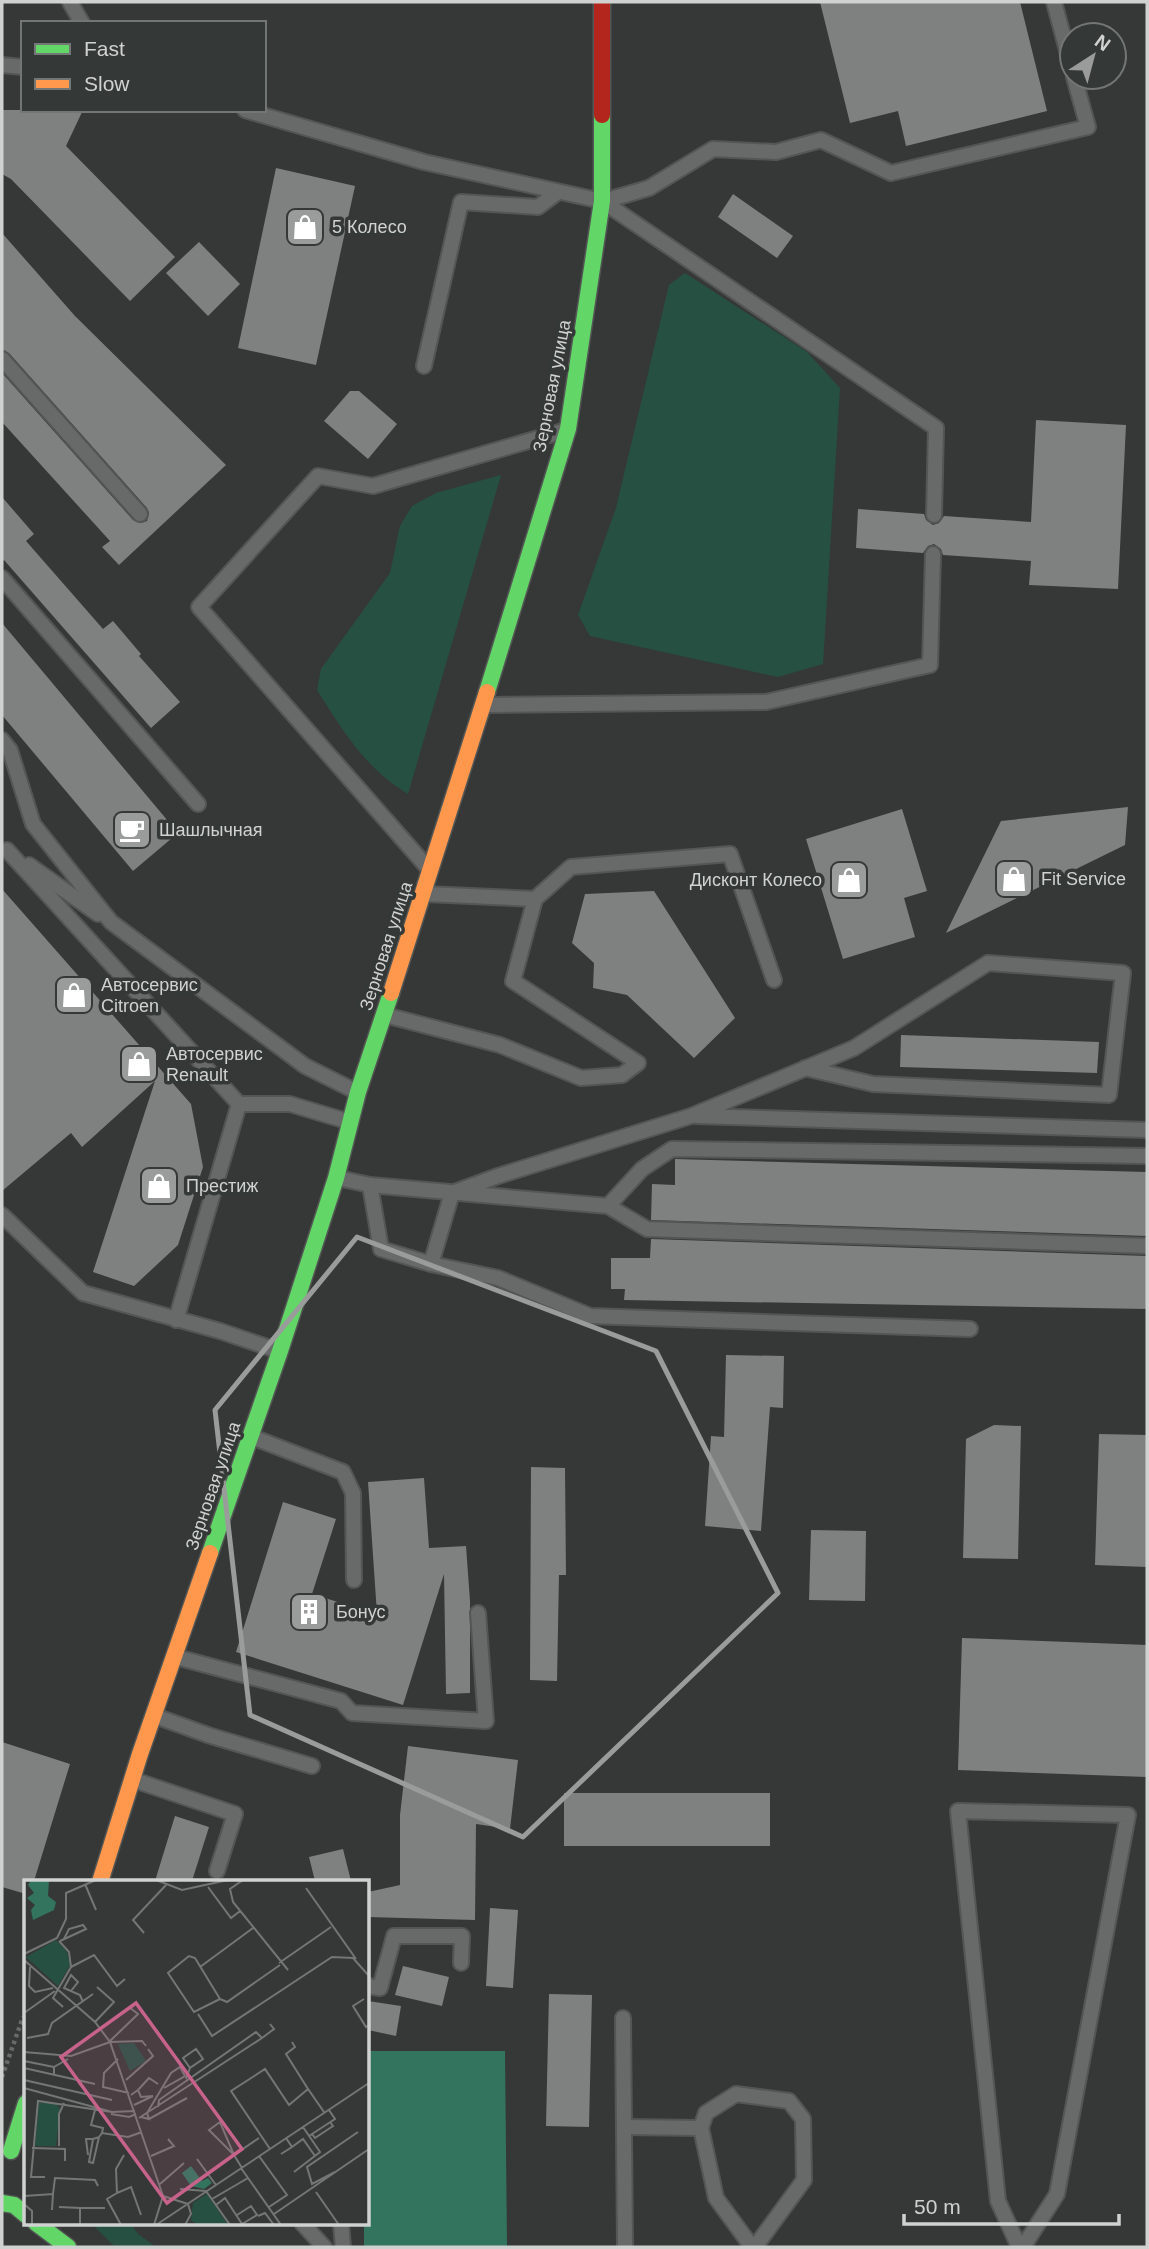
<svg xmlns="http://www.w3.org/2000/svg" width="1149" height="2249" viewBox="0 0 1149 2249" font-family="Arial,sans-serif">
<style>
.green{fill:#265142}
.forest{fill:#32745e}
.building{fill:#7e8180}
.lines{fill:none;stroke-linecap:round;stroke-linejoin:round}
.lane-casing{stroke:#535654;stroke-width:18}
.fast-casing{stroke:#535654;stroke-width:19}
.slow-casing{stroke:#535654;stroke-width:19}
.jam-casing{stroke:#535654;stroke-width:19}
.path{stroke:#686a69;stroke-width:4.5;stroke-dasharray:3.5 3.5;stroke-linecap:butt}
.lane{stroke:#686a69;stroke-width:14}
.fast{stroke:#63d668;stroke-width:16}
.slow{stroke:#ff974d;stroke-width:16}
.jam{stroke:#b3261e;stroke-width:16}
.marked{fill:none;stroke:#999c9a;stroke-width:5;stroke-linejoin:round}
.labels{text-anchor:middle;stroke-width:7;stroke-linejoin:round;paint-order:stroke}
.poi-label{font-size:18px;fill:#cfd2d0;stroke:#343937;text-anchor:start}
.street-label{font-size:18px;fill:#cfd2d0;stroke:#343937}
.inset-road{fill:none;stroke:#737674;stroke-width:2}
.view{fill:#c7628a;fill-opacity:0.15;stroke:#c7628a;stroke-width:3.5}
.inset-edge{fill:none;stroke:#cfd2d0;stroke-width:3.5}
</style>
<rect width="100%" height="100%" fill="#353837"/>
<g class="green">
<path d="M685,273L807,352L840,388L823,664L778,677L590,636L578,615L616,508L669,285Z"/>
<path d="M501,475L408,794C364,767 344,732 317,690L321,669L390,573L400,526L412,506L436,493Z"/>
<path d="M91,2223H130L138,2234L156,2247H115Z"/>
</g>
<path class="forest" d="M368,2051H505L507,2247H364V2223H368Z"/>
<g class="building">
<path d="M820,2H1020L1047,111L906,146L898,111L850,123Z"/>
<path d="M2,110H83L66,146L175,257L130,301L11,179L2,174Z"/>
<path d="M276,168L355,186L316,365L238,348Z"/>
<path d="M733,194L793,236L777,258L718,217Z"/>
<path d="M2,233L75,316L226,465L119,565L102,547L110,541L2,422V373L133,520L141,523L147,521L149,513L147,508L9,353L2,350Z"/>
<path d="M199,242L240,284L208,316L166,273Z"/>
<path d="M350,391H359L397,424L368,459L324,421Z"/>
<path d="M1036,420L1126,425L1118,589L1029,585L1031,561L943,555L941,549L934,544L928,546L923,553L856,548L858,509L924,514L926,520L933,525L939,523L944,516L1031,522Z"/>
<path d="M2,497L34,534L26,541L103,629L113,621L141,654L139,656L180,702L151,728L4,560L2,562Z"/>
<path d="M2,623L178,833L133,871L2,715Z"/>
<path d="M1128,807L1125,845L946,933L1001,821Z"/>
<path d="M902,809L927,891L904,898L915,937L843,959L806,839Z"/>
<path d="M2,889L191,1104L203,1167L178,1245L134,1286L93,1272L155,1081L82,1147L71,1133L2,1191Z"/>
<path d="M654,891L735,1018L694,1058L627,995L593,988L594,963L572,943L585,894Z"/>
<path d="M901,1035L1099,1042L1097,1073L900,1067Z"/>
<path d="M675,1159L1147,1172V1236L651,1220L652,1184L675,1185Z"/>
<path d="M651,1239L1147,1256V1309L624,1300L625,1289H611V1258H650Z"/>
<path d="M726,1355L784,1356L783,1408L770,1407L761,1531L705,1526L711,1436L724,1437Z"/>
<path d="M994,1425L1021,1426L1018,1559L963,1558L966,1439Z"/>
<path d="M1099,1434L1147,1435V1567L1095,1565Z"/>
<path d="M531,1467L565,1468L566,1575H559L557,1681L530,1680Z"/>
<path d="M424,1478L429,1548L466,1546L470,1601V1693L446,1694L444,1574L403,1705L236,1652L283,1502L336,1519L312,1594L377,1614L368,1482Z"/>
<path d="M811,1530L866,1531L865,1601L809,1600Z"/>
<path d="M962,1638L1147,1645V1777L958,1770Z"/>
<path d="M2,1742L70,1764L34,1881H26V1894L2,1887Z"/>
<path d="M408,1746L518,1760L510,1829L476,1824L475,1920L368,1917V1892L400,1885V1815Z"/>
<rect x="564" y="1793" width="206" height="53"/>
<path d="M175,1816L209,1827L192,1881H155Z"/>
<path d="M343,1849L351,1881H315L309,1857Z"/>
<path d="M490,1908L518,1910L513,1988L486,1986Z"/>
<path d="M403,1966L449,1977L442,2006L395,1995Z"/>
<path d="M549,1994L592,1995L589,2127L546,2126Z"/>
<path d="M368,2001L401,2006L396,2036L368,2030Z"/>
</g>
<g class="lines">
<defs>
<g id="lane">
<path d="M70,2L82,23"/>
<path d="M1054,2L1072,69"/>
<path d="M2,65L23,67"/>
<path d="M245,110L424,162L602,201L936,428L934,515"/>
<path d="M604,201L649,188L713,149L776,152L821,140L891,173L1088,127L1074,77"/>
<path d="M2,359L140,514"/>
<path d="M424,366L461,202L538,207L558,192"/>
<path d="M2,578L198,804"/>
<path d="M484,705L766,702L930,665L933,554"/>
<path d="M2,740L10,750L33,824L111,922L305,1066L357,1092"/>
<path d="M7,850L239,1104H290L350,1122"/>
<path d="M29,865L98,914"/>
<path d="M428,868L199,607L318,476L373,486L563,431"/>
<path d="M535,899L571,867L730,854L774,980"/>
<path d="M385,1015L500,1045L581,1078L622,1075L638,1063L513,981L535,899L426,894"/>
<path d="M696,1116L1147,1130"/>
<path d="M338,1178L370,1185L608,1206L647,1229L1147,1246"/>
<path d="M370,1185L381,1249L431,1264L452,1193L498,1176L691,1116L854,1048L988,963L1123,973L1109,1095L873,1084L805,1068"/>
<path d="M608,1206L642,1169L672,1149L1147,1156"/>
<path d="M2,1215L83,1293L220,1331L279,1351"/>
<path d="M431,1264L498,1278L590,1316L970,1329"/>
<path d="M176,1320L239,1104"/>
<path d="M252,1437L343,1472L353,1493L354,1580"/>
<path d="M176,1657L341,1701L352,1713L486,1721L478,1613"/>
<path d="M155,1716L208,1735L312,1766"/>
<path d="M134,1780L235,1814L217,1871"/>
<path d="M368,1986L380,1988L394,1936H462L461,1963"/>
<path d="M623,2018L625,2247"/>
<path d="M624,2127L701,2128"/>
<path d="M302,2223L324,2247"/>
<path d="M341,2223L343,2247"/>
<path d="M752,2247L716,2198L701,2128L706,2113L736,2094L789,2101L803,2119L804,2180L755,2247"/>
<path d="M1019,2247L998,2201L958,1811L1128,1815L1057,2194L1023,2247"/>
</g>
<g id="fast">
<path d="M487,692L568,429L602,201V115"/>
<path d="M210,1553L280,1351L336,1178L358,1092L391,993"/>
<path d="M11,2151L26,2103"/>
<path d="M2,2203L14,2205L26,2215"/>
<path d="M36,2223L68,2247"/>
</g>
<g id="slow">
<path d="M391,993L487,692"/>
<path d="M100,1882L140,1754L210,1553"/>
</g>
<path id="jam" d="M602,2V115"/>
</defs>
<use href="#lane" class="lane-casing"/>
<use href="#fast" class="fast-casing"/>
<use href="#slow" class="slow-casing"/>
<use href="#jam" class="jam-casing"/>
<path class="path" d="M2,2077L23,2017"/>
<use href="#lane" class="lane"/>
<use href="#fast" class="fast"/>
<use href="#slow" class="slow"/>
<use href="#jam" class="jam"/>
</g>
<path class="marked" d="M357,1237L656,1351L778,1593L523,1837L250,1715L215,1410Z"/>
<defs>
<symbol id="shop-square" viewBox="-11 -11 22 22"><rect x="-9" y="-9" width="18" height="18" rx="4" fill="#999c9a" stroke="#343937"/><path d="M-5-2.5h2.3a2.7 3.5 0 0 1 5.4 0H5L5.5 6h-11ZM-1.5-2.5h3a1.5 2.3 0 0 0-3 0Z" fill="#fff"/></symbol>
<symbol id="cafe-square" viewBox="-11 -11 22 22"><rect x="-9" y="-9" width="18" height="18" rx="4" fill="#999c9a" stroke="#343937"/><path d="M-5.5-4.5H6V0H3Q3 3.5 0 3.5H-2.5Q-5.5 3.5-5.5 0ZM3-3.2v2h1.7v-2ZM-6 4.5H4V6H-6Z" fill="#fff"/></symbol>
<symbol id="building-square" viewBox="-11 -11 22 22"><rect x="-9" y="-9" width="18" height="18" rx="4" fill="#999c9a" stroke="#343937"/><path d="M-4-6H4V6H1V3H-1V6H-4ZM-2.5-4.3h1.7v1.8h-1.7ZM.8-4.3h1.7v1.8H.8ZM-2.5-1h1.7V.8h-1.7ZM.8-1h1.7V.8H.8Z" fill="#fff"/></symbol>
</defs>
<g fill-rule="evenodd">
<use href="#shop-square" x="283" y="205" width="44" height="44"/>
<use href="#cafe-square" x="110" y="808" width="44" height="44"/>
<use href="#shop-square" x="992" y="857" width="44" height="44"/>
<use href="#shop-square" x="827" y="858" width="44" height="44"/>
<use href="#shop-square" x="52" y="973" width="44" height="44"/>
<use href="#shop-square" x="117" y="1042" width="44" height="44"/>
<use href="#shop-square" x="137" y="1164" width="44" height="44"/>
<use href="#building-square" x="287" y="1590" width="44" height="44"/>
</g>
<g class="labels">
<g class="poi-label">
<text x="332" y="233">5 Колесо</text>
<text x="159" y="836">Шашлычная</text>
<text x="1041" y="885">Fit Service</text>
<text x="822" y="886" text-anchor="end">Дисконт Колесо</text>
<text x="101" y="991">Автосервис<tspan x="101" dy="21">Citroen</tspan></text>
<text x="166" y="1060">Автосервис<tspan x="166" dy="21">Renault</tspan></text>
<text x="186" y="1192">Престиж</text>
<text x="336" y="1618">Бонус</text>
</g>
<g class="street-label">
<text transform="translate(552 386) rotate(-79)" y="6">Зерновая улица</text>
<text transform="translate(386 946) rotate(-72)" y="6">Зерновая улица</text>
<text transform="translate(213 1486) rotate(-71)" y="6">Зерновая улица</text>
</g>
</g>
<g transform="translate(24 1880)">
<rect width="345" height="345" fill="#353837"/>
<path d="M32,60L43,72L46,85L34,106L2,77ZM110,163L122,181L106,191L94,164ZM15,223H32L36,229L32,266H11ZM183,314L204,345H174L167,340L169,323Z" fill="#265142"/>
<path d="M7,0H25L24,16L32,22L30,30L9,40L7,30L11,25L3,18L10,13L4,5ZM167,286L178,301L184,298L188,303L180,309L167,306L158,293Z" fill="#32745e"/>
<path class="inset-road" d="M132,0L158,10L204,0M219,0L206,9L209,22L264,90M61,4L72,30M184,7L207,38L216,31M282,8L332,79M120,53L109,40L142,5M36,61L62,49L59,45L45,49L40,59M0,74L33,58L42,39V13L72,0M0,80L71,142L86,162L139,316M255,83L307,47M6,87L5,106L11,112L29,108M47,87L70,75L93,106L101,99M176,87L229,48M47,111L54,102L47,95L40,108L56,115L59,122M29,118L39,127L38,126L29,118L47,87L45,72L35,61M196,119L170,132L144,93L165,76L171,78L196,119L203,122L256,85M340,119L329,126L342,147L345,145M0,133L31,111M174,134L188,156L308,77L329,78L345,96M71,142L90,122L73,107M3,158L24,154L28,143L69,114M86,161L114,134L105,127M268,162L271,167L262,174L284,209M0,172L47,176L86,162L118,161L122,166M94,179L80,193L79,207L105,213M0,181L30,187M0,188L71,204M30,194V187L44,179M162,199L166,188L179,179L172,169L159,178L166,188M0,200L88,220M102,200L129,176L124,169M0,208L88,232L111,231M114,210L125,198L134,204M107,215L114,210L117,217L129,216L110,225M134,227L135,220L232,152L238,158M71,230L67,245L79,248L78,253M87,234L105,237L112,234M117,237L125,239L123,233L147,193L156,187L161,196L140,208M115,238L238,158L250,149L246,144M125,239L163,218M288,254L291,258L309,246L306,242M285,256L311,239L305,230M75,257L69,283L65,282L69,259ZM75,257L78,253L104,257L118,252M35,266V234L40,223M268,267L279,259L291,276M8,268L41,269V281M246,269L207,211L241,189L265,225L284,209L300,232M257,274L268,267L262,258M64,275L62,259H69M100,275L92,289L93,313L107,307L117,335M127,276L150,266L144,259M235,276L263,315L245,327M173,279L192,305M217,288L257,345M218,288L210,275L196,242L185,250L210,275L235,258M270,292L296,272L279,247M311,292L288,304L283,287L334,252M21,297H7L14,221L88,232M136,304L160,283M156,309L182,311L206,345M292,312L315,345M93,313L83,319L97,345M29,314L31,298L71,300L74,306M0,316L29,314L28,330M139,316L164,324M188,319L224,298M0,324L8,331V345M192,325L201,318L218,344L233,335L227,326L213,335M35,327L56,328V345M56,328H81M250,334L345,269M234,336L241,333L250,345M130,345L139,316M132,345L345,203M161,345L167,334L164,324"/>
<path class="view" d="M112,123L218,269L143,323L37,177Z"/>
<rect width="345" height="345" class="inset-edge"/>
</g>
<rect width="1149" height="2249" fill="none" stroke="#cfd2d0" stroke-width="7"/>
<rect x="21" y="21" width="245" height="91" fill="#343937" stroke="#727674" stroke-width="2"/>
<rect x="35" y="44" width="35" height="10" fill="#63d668" stroke="#727674" stroke-width="2"/>
<text x="84" y="56" font-size="21" fill="#cfd2d0">Fast</text>
<rect x="35" y="79" width="35" height="10" fill="#ff974d" stroke="#727674" stroke-width="2"/>
<text x="84" y="91" font-size="21" fill="#cfd2d0">Slow</text>
<g transform="translate(1093 56) rotate(36)"><circle r="33" fill="#343937" stroke="#727674" stroke-width="2"/>
<path d="M0-5L12 26L0 18L-12 26Z" fill="#999c9a"/>
<text y="-10" font-size="19" font-weight="bold" text-anchor="middle" fill="#cfd2d0">N</text>
</g>
<path d="M904 2214v10h215v-10" fill="none" stroke="#cfd2d0" stroke-width="3.5"/>
<text x="914" y="2214" font-size="21" fill="#cfd2d0" stroke="#343937" stroke-width="5" paint-order="stroke">50 m</text>
</svg>
